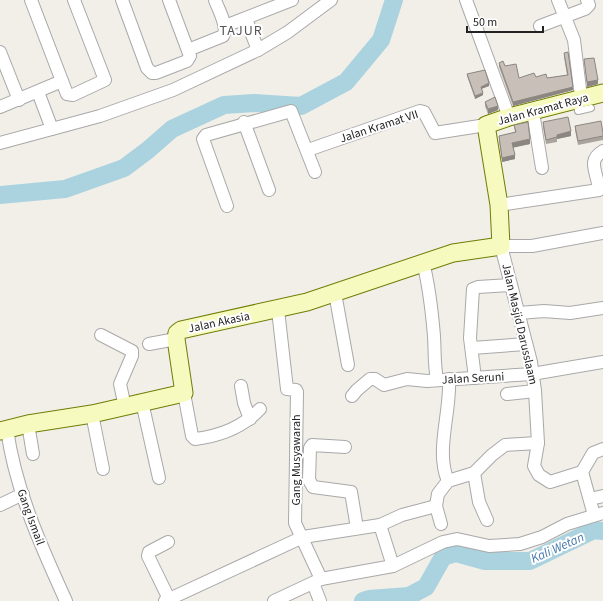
<svg xmlns="http://www.w3.org/2000/svg" width="603" height="601" viewBox="0 0 603 601" font-family="'Source Sans 3',sans-serif">
<style>
.lines{fill:none;stroke-linecap:round;stroke-linejoin:round}
.river{stroke:#aad3df;stroke-width:18}
.lane-casing{stroke:#a9a9a9;stroke-width:8}
.street-casing{stroke:#a9a9a9;stroke-width:14}
.secondary-casing{stroke:#707d05;stroke-width:19}
.lane{stroke:#fff;stroke-width:6}
.street{stroke:#fff;stroke-width:12}
.secondary{stroke:#f7fabf;stroke-width:17}
.wall{fill:#aba49e}
.shaded-wall{fill:#8b8681}
.building{fill:#c7bfb8;stroke:#8b8681}
.labels{text-anchor:middle;stroke-width:4;stroke-linejoin:round;paint-order:stroke}
.street-label{font-size:12px;fill:#222;stroke:#fff}
.water-label{font-size:13px;font-style:italic;fill:#4a7aab;stroke:#fff}
.quarter-label{font-size:14px;letter-spacing:1px;fill:#555;stroke:#fff}
</style>
<rect width="100%" height="100%" fill="#f2efe9"/>
<g class="lines">
<g class="river">
<path d="M0,195L65,189L124,168L148,150L172,129L224,105L254,103L301,106L346,82L381,40L394,0"/>
<path d="M363,601L369,599L409,596L426,587L443,557L456,553L485,561H530L594,530L603,531"/>
</g>
<defs>
<path id="lane" d="M576,101L578,111L591,108"/>
<g id="street">
<path d="M31,0L67,94L73,95L105,80L74,0"/>
<path d="M122,0L147,68L152,73H156L187,61L190,56L169,0"/>
<path d="M466,0L509,117"/>
<path d="M558,0L574,40L580,89L583,97"/>
<path d="M246,19L258,50"/>
<path d="M225,26L292,0"/>
<path d="M540,26L585,9L589,5L587,0"/>
<path d="M188,50L223,36C229,27 218,9 215,0"/>
<path d="M0,52L19,100"/>
<path d="M38,92L52,129"/>
<path d="M0,107L62,81"/>
<path d="M533,112L542,168"/>
<path d="M244,122L269,190"/>
<path d="M0,143L100,116L173,90L258,50L288,32L331,0"/>
<path d="M308,150L420,111L424,112L435,133L486,125"/>
<path d="M499,205L599,190C598,173 586,161 603,151"/>
<path d="M227,206L203,139L206,135L291,111L315,172"/>
<path d="M423,262C429,286 432,312 434,336C435,353 434,363 437,380"/>
<path d="M335,293L348,365"/>
<path d="M278,310L287,389L296,390L297,392L295,523L321,579"/>
<path d="M519,313L544,311L570,313L603,308"/>
<path d="M101,335L132,351V356L120,384L125,407"/>
<path d="M149,344L176,339"/>
<path d="M472,348L526,344"/>
<path d="M475,378L470,338L473,289L478,287L510,285"/>
<path d="M241,386L244,403L250,419"/>
<path d="M184,393L192,436L195,439C219,436 243,427 260,409"/>
<path d="M507,394L535,391"/>
<path d="M352,396L357,390L370,379H375L384,385L407,379L427,381L532,374L603,362"/>
<path d="M142,402L159,478"/>
<path d="M92,414L103,469"/>
<path d="M28,424L33,454"/>
<path d="M7,429C15,489 41,546 66,601"/>
<path d="M345,447L312,445L310,448L309,480L313,487L351,492L357,528"/>
<path d="M582,472L550,482L539,475L534,466L538,443L535,391L531,362L501,246H532L603,233"/>
<path d="M474,473L479,502L487,520"/>
<path d="M448,481C435,451 451,412 449,379"/>
<path d="M590,499L603,496"/>
<path d="M0,505L23,494"/>
<path d="M594,515L582,472L593,453L603,449"/>
<path d="M441,524L436,506L438,494L448,481L474,473L492,455L505,445L538,443"/>
<path d="M380,525L402,515L436,506"/>
<path d="M168,542L149,552L148,556L170,601"/>
<path d="M313,583L320,601"/>
<path d="M165,601L303,537L380,525L393,566"/>
<path d="M274,601L321,579L393,566L443,542L457,539L489,546L520,544L542,537L567,524L603,513"/>
</g>
<path id="secondary" d="M0,431L28,424L92,414L184,393L176,339L177,333L181,330L307,302L453,253L501,246L499,205L486,125L509,117L603,93"/>
</defs>
<use href="#lane" class="lane-casing"/>
<use href="#street" class="street-casing"/>
<use href="#secondary" class="secondary-casing"/>
<use href="#lane" class="lane"/>
<use href="#street" class="street"/>
<use href="#secondary" class="secondary"/>
</g>
<g class="wall">
<path d="M564,53L573,90L513,106L499,67V63L505,66L519,78L536,77L547,78L567,75L564,57Z"/>
<path d="M584,59L598,84L587,87Z"/>
<path d="M467,74L489,86L481,89L483,95L475,99L467,76Z"/>
<path d="M485,102L498,110L488,114L485,106Z"/>
<path d="M543,122L571,136L557,139V142L546,144L543,127Z"/>
<path d="M514,125L530,144L513,147L515,159L502,162L499,140V136L515,132Z"/>
<path d="M575,126L603,133V140L578,145L575,130Z"/>
</g>
<g class="shaded-wall">
<path d="M598,80V84L587,87V82Z"/>
<path d="M489,83V86L481,89V87Z"/>
<path d="M573,87V90L513,106V102Z"/>
<path d="M483,93V95L475,99V96Z"/>
<path d="M498,106V110L488,114V109Z"/>
<path d="M571,131V136L557,139V135Z"/>
<path d="M530,139V144L512,148V143Z"/>
<path d="M515,155V159L502,162V158Z"/>
</g>
<g class="building">
<path d="M568,52L573,87L513,102L499,63L503,61L505,66L516,64L519,78L534,73L536,77L546,74L547,78L568,75L564,53Z"/>
<path d="M594,58L598,80L587,82L584,59Z"/>
<path d="M485,70L489,83L481,87L483,93L475,96L467,74Z"/>
<path d="M495,97L498,106L488,109L485,102Z"/>
<path d="M568,117L571,131L557,135V137L546,140L543,122Z"/>
<path d="M601,121L603,133V136L578,141L575,126Z"/>
<path d="M528,122L530,139L512,143L515,155L502,158L499,136L516,132L514,125Z"/>
</g>
<g class="labels">
<g class="street-label">
<text transform="translate(543 109) rotate(-15)" y="4">Jalan Kramat Raya</text>
<text transform="translate(379 126) rotate(-18)" y="4">Jalan Kramat VII</text>
<text transform="translate(219 322) rotate(-12)" y="4">Jalan Akasia</text>
<text transform="translate(520 324) rotate(77)" y="4">Jalan Masjid Darusslaam</text>
<text transform="translate(473 378) rotate(-3)" y="4">Jalan Seruni</text>
<text transform="translate(296 460) rotate(-90)" y="4">Gang Musyawarah</text>
<text transform="translate(31 517) rotate(70)" y="4">Gang Ismail</text>
</g>
<g class="water-label">
<text transform="translate(557 547) rotate(-24)" y="5">Kali Wetan</text>
</g>
<g class="quarter-label">
<text x="241" y="35">TAJUR</text>
</g>
</g>
<path d="M467 26v6h76v-6" fill="none" stroke="#222222" stroke-width="2"/>
<text x="473" y="26" font-size="12" fill="#222222" stroke="#ffffff" stroke-width="3" paint-order="stroke">50 m</text>
</svg>
